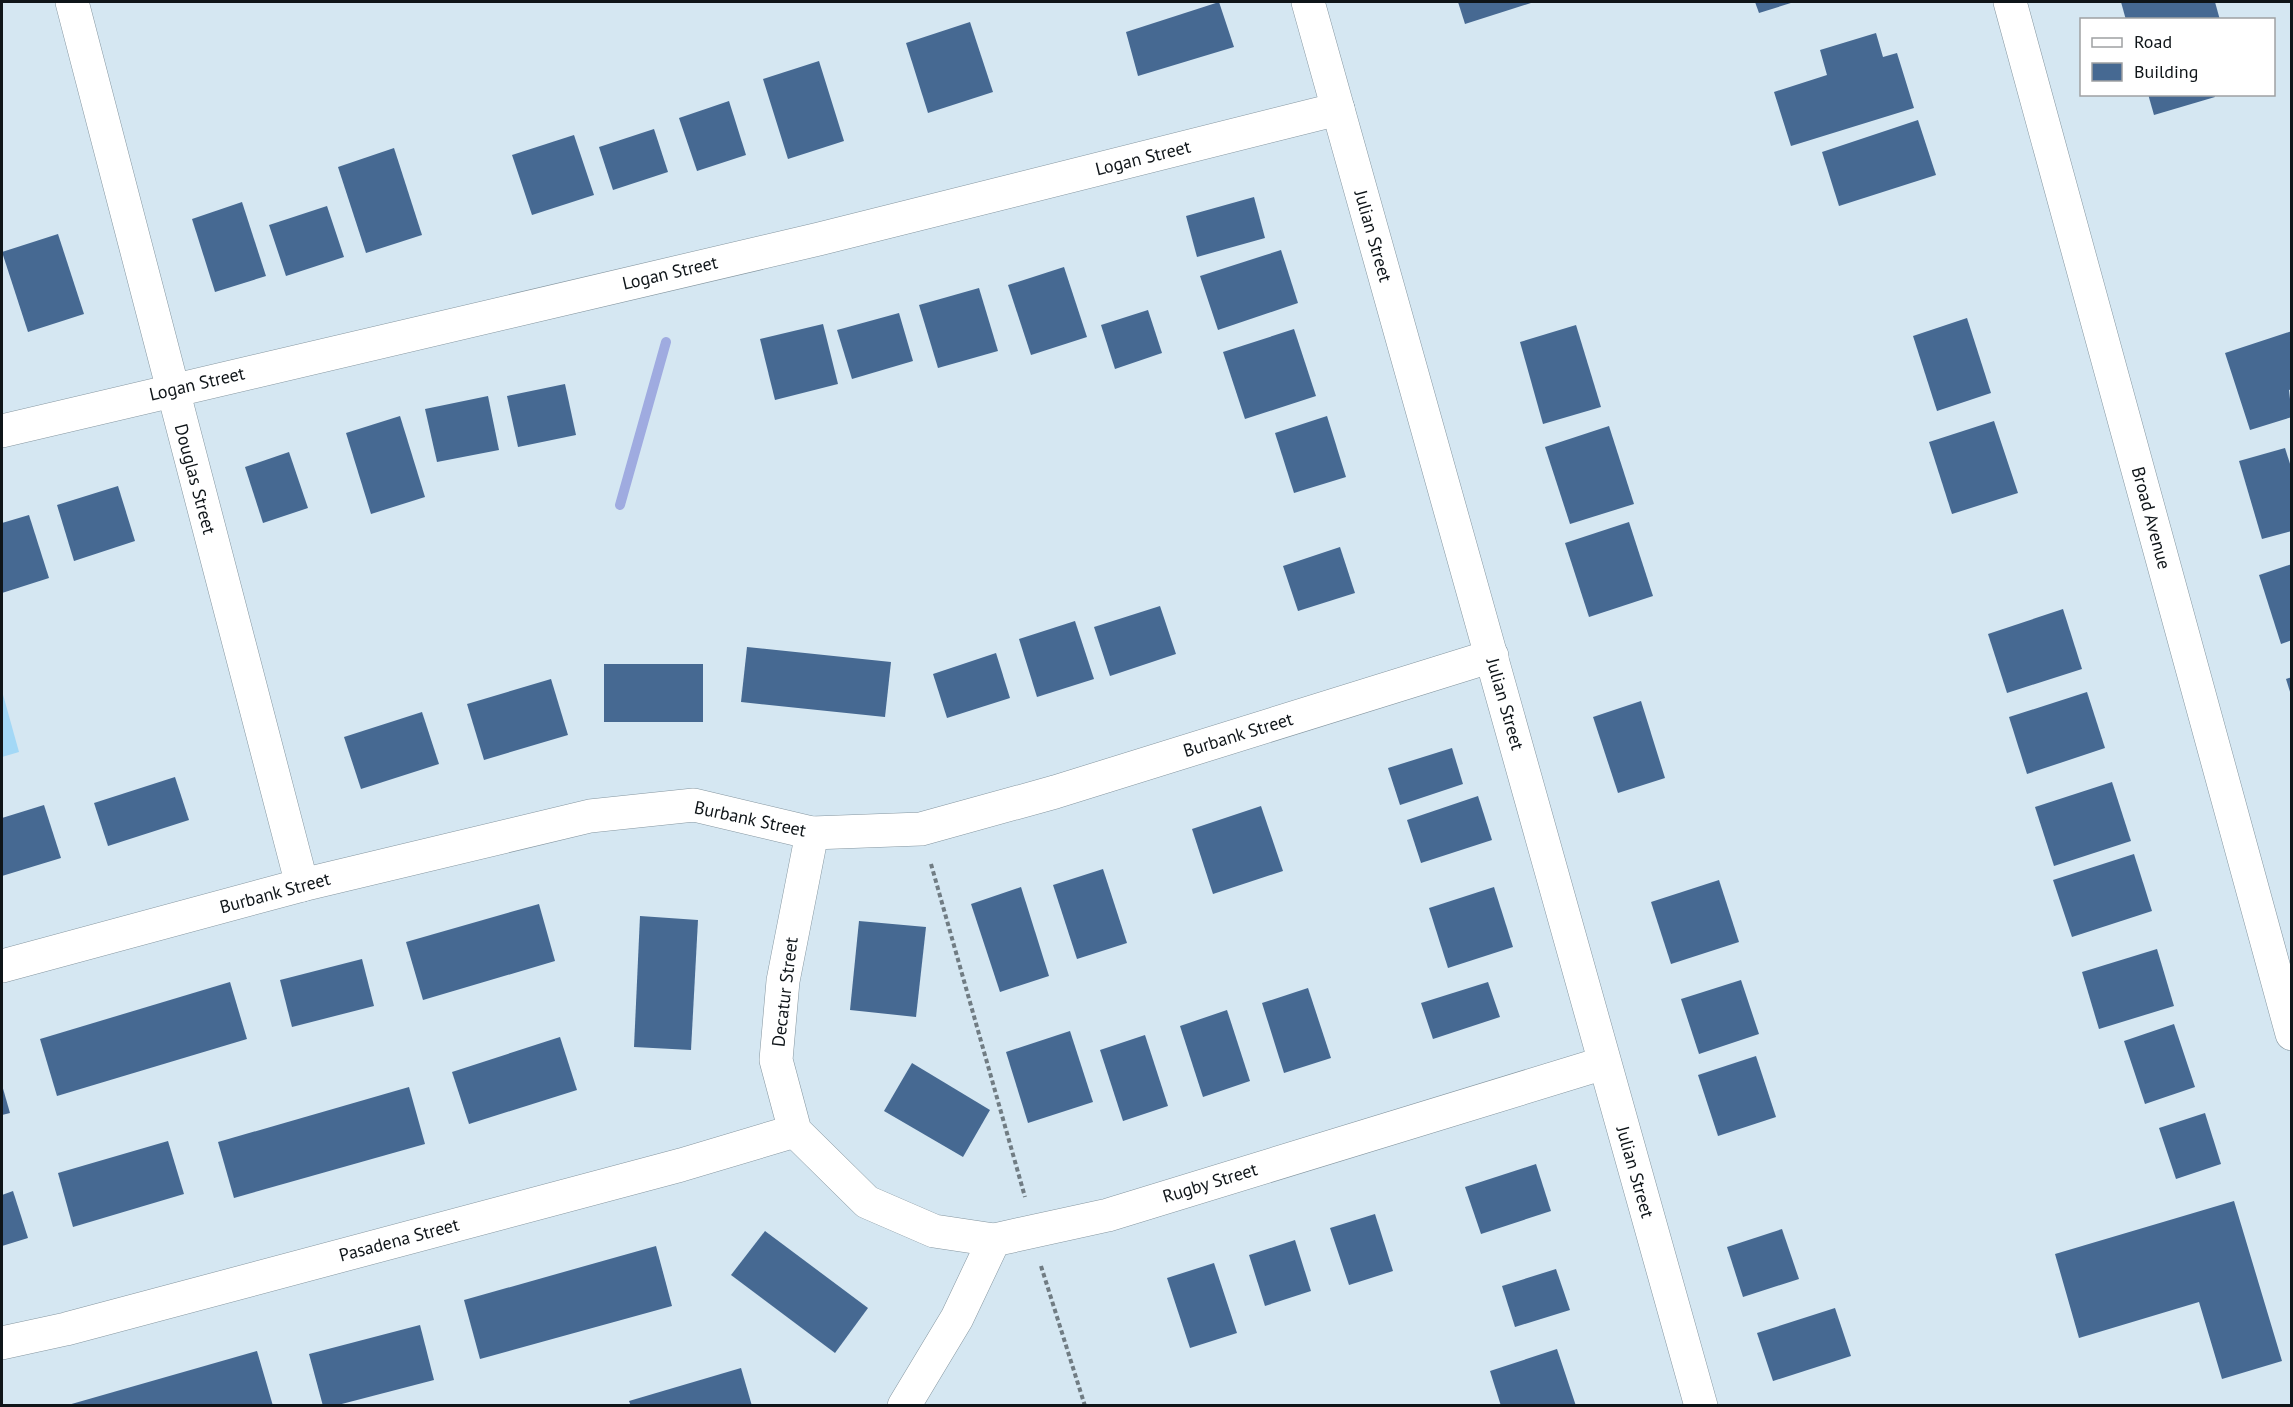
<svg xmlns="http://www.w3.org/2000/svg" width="2293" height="1407" viewBox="0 0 2293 1407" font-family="'PT Sans',sans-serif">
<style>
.green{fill:#a3d8f6}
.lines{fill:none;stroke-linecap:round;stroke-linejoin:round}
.stream{stroke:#9fabe0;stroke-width:10}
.building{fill:#466992}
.street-casing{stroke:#8596a0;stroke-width:34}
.path{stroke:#707c83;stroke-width:4;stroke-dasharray:4.5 3;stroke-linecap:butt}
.street{stroke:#fff;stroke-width:33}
.labels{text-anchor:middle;stroke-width:6;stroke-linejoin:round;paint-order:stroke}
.street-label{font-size:18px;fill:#0f1519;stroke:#fff}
</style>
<rect width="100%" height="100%" fill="#d5e7f2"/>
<path class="green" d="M2,691L19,752L2,757Z"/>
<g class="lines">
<path class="stream" d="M620,505L666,342"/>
</g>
<g class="building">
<path d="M1219,2L1234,47L1138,76L1126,32Z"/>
<path d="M1458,2H1534L1465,24Z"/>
<path d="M1755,2H1794L1759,13Z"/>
<path d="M2121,2H2215L2220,20H2126Z"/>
<path d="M970,22L993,92L928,113L906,43Z"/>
<path d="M1876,33L1883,57L1897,53L1914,108L1791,146L1774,92L1827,75L1820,50Z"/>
<path d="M819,61L844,141L788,159L763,79Z"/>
<path d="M2148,94H2214L2215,97L2154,115Z"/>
<path d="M729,101L746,155L697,171L679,118Z"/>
<path d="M1918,120L1936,175L1839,206L1822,152Z"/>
<path d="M654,129L668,172L613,190L599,147Z"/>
<path d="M574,135L594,195L532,215L512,155Z"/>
<path d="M394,148L422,235L366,253L338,167Z"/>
<path d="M1254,197L1265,238L1197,257L1186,216Z"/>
<path d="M242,202L266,276L215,292L192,219Z"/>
<path d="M327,206L344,257L286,276L269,225Z"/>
<path d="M58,234L84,314L28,332L2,252Z"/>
<path d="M1281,250L1298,303L1218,330L1200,276Z"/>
<path d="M1064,267L1087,337L1031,355L1008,285Z"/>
<path d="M979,288L998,351L938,368L919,305Z"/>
<path d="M1148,310L1162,353L1115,369L1101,325Z"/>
<path d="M899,313L913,361L852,379L837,330Z"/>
<path d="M1967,318L1991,393L1937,411L1913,336Z"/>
<path d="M823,324L838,384L775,400L760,339Z"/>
<path d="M1576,325L1601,407L1543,424L1520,342Z"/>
<path d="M1294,329L1316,396L1245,419L1223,352Z"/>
<path d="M2292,331V389L2289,390L2292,417L2250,430L2225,353Z"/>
<path d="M565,384L576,435L518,447L507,396Z"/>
<path d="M488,396L499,450L437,462L425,409Z"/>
<path d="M400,416L425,497L371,514L346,433Z"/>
<path d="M1327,416L1346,477L1294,493L1275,433Z"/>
<path d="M1994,421L2018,493L1952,514L1929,442Z"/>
<path d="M1609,426L1634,504L1570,524L1545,447Z"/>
<path d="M2285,448L2292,470V531L2262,539L2239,461Z"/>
<path d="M289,452L308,508L263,523L245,467Z"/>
<path d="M118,486L135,541L74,561L57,505Z"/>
<path d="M29,515L49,578L2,593V523Z"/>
<path d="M1629,522L1653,596L1589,617L1565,543Z"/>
<path d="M1340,547L1355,593L1298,611L1283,566Z"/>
<path d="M2292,564V640L2281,644L2259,575Z"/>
<path d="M1160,606L1176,654L1110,676L1094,627Z"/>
<path d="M2063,609L2082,669L2007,693L1988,634Z"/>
<path d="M1075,621L1094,679L1037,697L1019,639Z"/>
<path d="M747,647L891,662L885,717L741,702Z"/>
<path d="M996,653L1010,698L947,718L933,674Z"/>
<rect x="604" y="664" width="99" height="58"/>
<path d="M2292,677V695H2291L2286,679Z"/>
<path d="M551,679L568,735L484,760L467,704Z"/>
<path d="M2087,692L2105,748L2027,774L2009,717Z"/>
<path d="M1641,701L1665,778L1618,793L1593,717Z"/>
<path d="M422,712L439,764L361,789L344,737Z"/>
<path d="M1452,748L1463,784L1400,805L1388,768Z"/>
<path d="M175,777L189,820L108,846L94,803Z"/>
<path d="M2112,782L2131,841L2054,866L2035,807Z"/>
<path d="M1478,796L1492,840L1421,863L1407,820Z"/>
<path d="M44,805L61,858L2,876V818Z"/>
<path d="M1261,806L1283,871L1213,894L1192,829Z"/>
<path d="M2134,854L2152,911L2072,937L2053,880Z"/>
<path d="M1103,869L1127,943L1077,959L1053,885Z"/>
<path d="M1719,880L1739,942L1671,964L1651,902Z"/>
<path d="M1021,887L1049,976L1000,992L971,904Z"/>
<path d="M1494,887L1513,947L1448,968L1429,908Z"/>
<path d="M539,904L555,961L423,1000L406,942Z"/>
<path d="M640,916L698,920L691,1050L634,1047Z"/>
<path d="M859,921L926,927L916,1017L850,1010Z"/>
<path d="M2157,949L2174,1006L2099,1029L2082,972Z"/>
<path d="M362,959L374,1006L292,1027L280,980Z"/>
<path d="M1741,980L1759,1034L1699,1054L1681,999Z"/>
<path d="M230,982L247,1039L57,1096L40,1039Z"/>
<path d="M1488,982L1500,1017L1433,1039L1421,1003Z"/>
<path d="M1308,988L1331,1058L1284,1073L1262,1003Z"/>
<path d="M1227,1010L1250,1081L1203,1097L1180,1026Z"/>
<path d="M2174,1024L2195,1087L2145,1104L2124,1041Z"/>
<path d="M1070,1031L1093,1102L1028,1123L1006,1052Z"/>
<path d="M1145,1035L1168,1106L1123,1121L1100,1050Z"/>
<path d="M560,1037L577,1090L469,1124L452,1072Z"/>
<path d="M1756,1056L1776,1117L1718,1136L1698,1075Z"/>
<path d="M912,1063L990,1110L963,1157L884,1111Z"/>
<path d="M2,1085L10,1113L2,1115Z"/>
<path d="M409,1087L425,1144L234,1198L218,1142Z"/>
<path d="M2205,1113L2221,1164L2176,1179L2159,1128Z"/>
<path d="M168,1141L184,1194L73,1227L58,1173Z"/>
<path d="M1536,1164L1551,1211L1481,1234L1465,1187Z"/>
<path d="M13,1191L28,1238L2,1246V1195Z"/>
<path d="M2234,1201L2282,1361L2222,1379L2199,1302L2079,1338L2055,1254Z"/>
<path d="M1375,1214L1393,1271L1349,1285L1330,1228Z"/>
<path d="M1782,1229L1799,1279L1743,1297L1727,1247Z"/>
<path d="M765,1231L868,1308L835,1353L731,1275Z"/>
<path d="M1295,1240L1311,1291L1265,1306L1249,1255Z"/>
<path d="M656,1246L672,1306L480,1359L464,1300Z"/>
<path d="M1214,1263L1237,1333L1190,1348L1167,1278Z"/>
<path d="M1556,1269L1570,1310L1515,1327L1502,1286Z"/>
<path d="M1835,1308L1851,1356L1773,1381L1757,1333Z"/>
<path d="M420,1325L434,1380L334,1406H323L309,1354Z"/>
<path d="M1557,1349L1576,1406H1501L1490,1371Z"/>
<path d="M257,1351L273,1406H68V1405Z"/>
<path d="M741,1368L752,1406H631L629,1401Z"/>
</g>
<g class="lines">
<defs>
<g id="street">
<path d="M72,2L302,885"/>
<path d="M1308,2L1701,1406"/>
<path d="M2010,2L2292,1034"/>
<path d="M2,431L819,239L1338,109"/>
<path d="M812,833L783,981L776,1060L795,1131L867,1202L934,1231L994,1240"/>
<path d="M2,966L302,885L590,816L694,805L812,833L921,829L1055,792L1492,656"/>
<path d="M2,1343L66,1329L681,1165L795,1131"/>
<path d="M904,1406L957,1318L994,1240L1108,1215L1604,1063"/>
</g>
</defs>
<use href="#street" class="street-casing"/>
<g class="path">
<path d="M931,864L1025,1197"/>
<path d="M1041,1266L1085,1406"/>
</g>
<use href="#street" class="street"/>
</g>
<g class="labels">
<g class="street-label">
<text transform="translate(1143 158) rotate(-14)" y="6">Logan Street</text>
<text transform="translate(1373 236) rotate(74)" y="6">Julian Street</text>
<text transform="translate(670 273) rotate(-13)" y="6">Logan Street</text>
<text transform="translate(197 384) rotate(-13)" y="6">Logan Street</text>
<text transform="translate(195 479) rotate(75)" y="6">Douglas Street</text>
<text transform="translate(2151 518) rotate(75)" y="6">Broad Avenue</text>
<text transform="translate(1505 704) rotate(74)" y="6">Julian Street</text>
<text transform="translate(1238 735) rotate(-17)" y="6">Burbank Street</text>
<text transform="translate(750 819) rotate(12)" y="6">Burbank Street</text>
<text transform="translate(275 893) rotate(-15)" y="6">Burbank Street</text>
<text transform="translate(785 992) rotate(-83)" y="6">Decatur Street</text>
<text transform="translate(1635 1172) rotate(74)" y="6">Julian Street</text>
<text transform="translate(1210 1183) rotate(-17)" y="6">Rugby Street</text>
<text transform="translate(399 1240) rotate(-15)" y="6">Pasadena Street</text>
</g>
</g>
<rect width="2293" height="1407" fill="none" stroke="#0f1519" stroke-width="6"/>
<rect x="2080" y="18" width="195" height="78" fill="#ffffff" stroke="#9fa1a3" stroke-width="1.5"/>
<rect x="2092" y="38" width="30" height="9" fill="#ffffff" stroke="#9fa1a3" stroke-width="1.5"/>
<text x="2134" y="48" font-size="18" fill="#0f1519">Road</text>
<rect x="2092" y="63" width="30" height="18" fill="#466992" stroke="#9fa1a3" stroke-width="1.5"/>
<text x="2134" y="78" font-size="18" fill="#0f1519">Building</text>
</svg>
